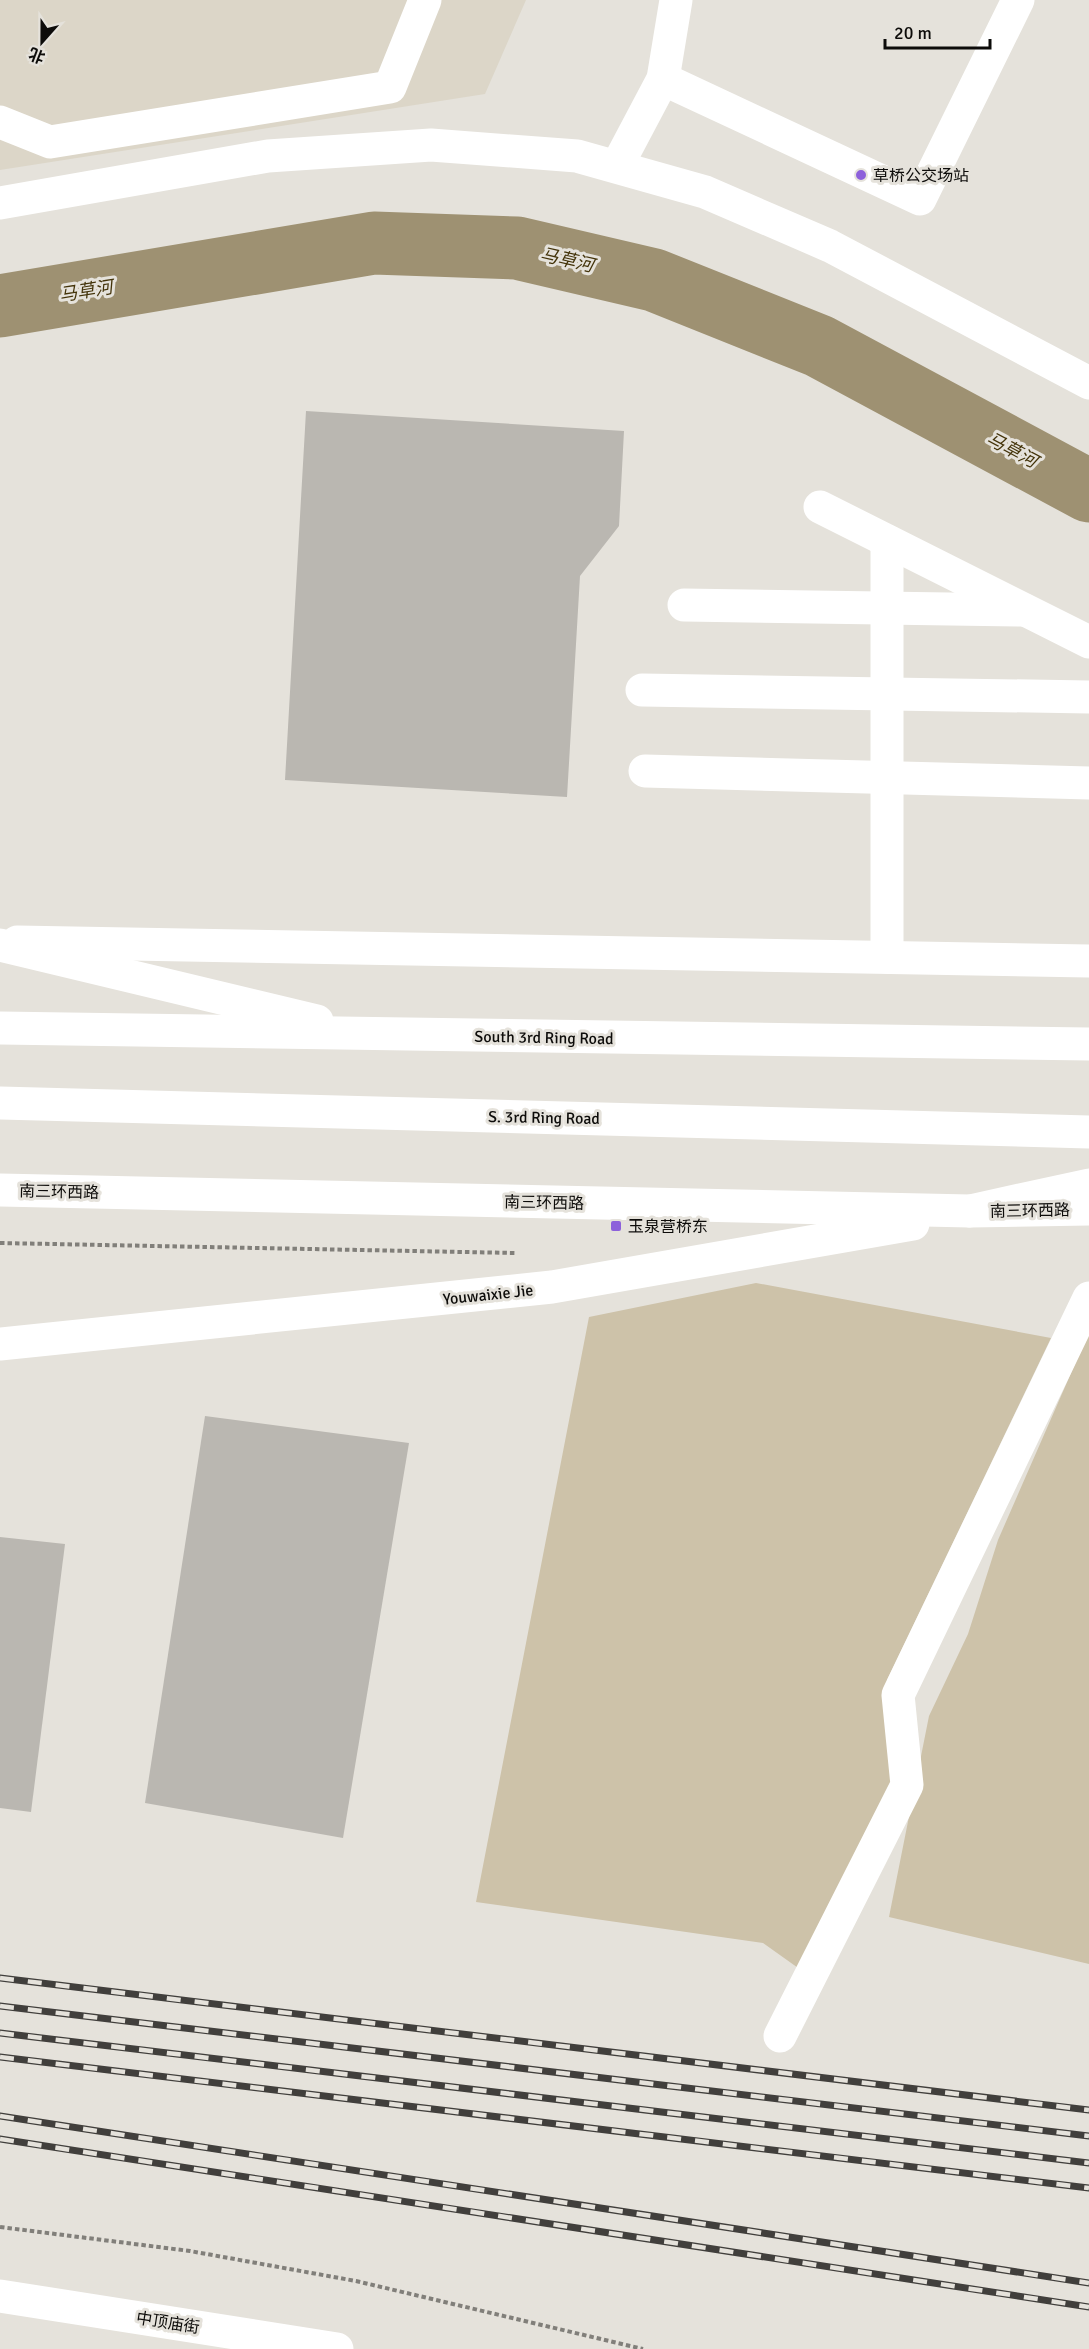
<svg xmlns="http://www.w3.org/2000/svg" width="1089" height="2349" viewBox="0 0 1089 2349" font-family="Signika,'Noto Sans SC',sans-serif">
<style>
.built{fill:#dcd6c8}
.green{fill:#cdc2a9}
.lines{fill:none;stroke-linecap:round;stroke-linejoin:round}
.river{stroke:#9e9172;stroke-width:63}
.building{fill:#bab7b1}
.path{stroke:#817f7a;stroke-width:4;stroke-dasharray:4.5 3;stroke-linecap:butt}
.minor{stroke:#fff;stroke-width:33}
.highway{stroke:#fff;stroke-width:33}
.rail-casing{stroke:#413f3c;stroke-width:7}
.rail{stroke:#e5e2db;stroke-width:4.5;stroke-dasharray:14;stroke-linecap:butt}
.poi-dot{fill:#8d61db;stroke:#e5e2db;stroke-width:2}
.labels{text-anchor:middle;stroke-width:6;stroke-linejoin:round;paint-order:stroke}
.poi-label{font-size:16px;fill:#0d0c0a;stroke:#e5e2db;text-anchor:start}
.street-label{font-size:16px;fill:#0d0c0a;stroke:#e5e2db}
.water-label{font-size:18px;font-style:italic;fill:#433309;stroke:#e5e2db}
</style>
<rect width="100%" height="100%" fill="#e5e2db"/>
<path class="built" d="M0,0H526L485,94L0,170Z"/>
<g class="green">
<path d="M756,1283L1051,1338L887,1680L894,1786L801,1970L763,1943L476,1902L589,1317Z"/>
<path d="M1089,1332V1964L889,1917L929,1716L968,1634L998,1540Z"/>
</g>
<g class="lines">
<path class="river" d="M0,306L374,243L517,248L654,280L819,346L1089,491"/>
</g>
<g class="building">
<path d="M306,411L624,431L619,526L580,576L567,797L285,780Z"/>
<path d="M205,1416L409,1443L343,1838L145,1803Z"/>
<path d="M0,1537L65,1544L31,1812L0,1808Z"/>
</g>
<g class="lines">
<g class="path">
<path d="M0,1243L515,1253"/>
<path d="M0,2227L190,2251L356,2281L643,2349"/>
</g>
<g class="minor">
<path d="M663,79L920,199L1018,0"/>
<path d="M0,122L50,142L390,87L425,0"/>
<path d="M617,166L663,79L676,0"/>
<path d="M0,203L268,156L431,145L577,156L705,192L830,246L1089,383"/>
<path d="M820,507L1089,642"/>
<path d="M887,541V957"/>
<path d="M684,605L1024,610"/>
<path d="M642,690L1089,697"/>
<path d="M645,771L1089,783"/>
<path d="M17,942L1089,961"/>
<path d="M0,1190L970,1211L1089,1209"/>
<path d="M0,1344L552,1287L913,1224"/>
<path d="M780,2036L907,1785L898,1695L1089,1298"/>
<path d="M0,2296L337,2349"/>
</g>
<g class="highway">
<path d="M0,945L317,1021"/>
<path d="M0,1028L1089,1044"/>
<path d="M0,1103L1089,1132"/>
<path d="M970,1211L1089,1185"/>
</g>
<defs>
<g id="rail">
<path d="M0,1978L1089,2110"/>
<path d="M0,2006L1089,2136"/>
<path d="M0,2033L1089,2163"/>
<path d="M0,2057L1089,2188"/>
<path d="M0,2116L1089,2283"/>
<path d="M0,2139L1089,2307"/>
</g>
</defs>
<use href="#rail" class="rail-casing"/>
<use href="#rail" class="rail"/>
</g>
<g class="poi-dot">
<circle cx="861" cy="175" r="6"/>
<rect x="610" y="1220" width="12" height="12" rx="3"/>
</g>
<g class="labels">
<g class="poi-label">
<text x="873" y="181">草桥公交场站</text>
<text x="628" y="1232">玉泉营桥东</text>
</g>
<g class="street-label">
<text transform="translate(544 1037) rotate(1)" y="6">South 3rd Ring Road</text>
<text transform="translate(544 1117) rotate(1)" y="6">S. 3rd Ring Road</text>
<text transform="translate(59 1191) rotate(1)" y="6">南三环西路</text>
<text transform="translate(544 1202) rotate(1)" y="6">南三环西路</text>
<text transform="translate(1030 1210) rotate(-1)" y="6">南三环西路</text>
<text transform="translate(488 1294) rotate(-6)" y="6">Youwaixie Jie</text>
<text transform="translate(168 2322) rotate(9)" y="6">中顶庙街</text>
</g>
<g class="water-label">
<text transform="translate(567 260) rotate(13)" y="6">马草河</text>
<text transform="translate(86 291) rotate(-9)" y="6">马草河</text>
<text transform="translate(1012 450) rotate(28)" y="6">马草河</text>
</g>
</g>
<g transform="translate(42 42) rotate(201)" stroke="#e5e2db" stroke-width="4.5" paint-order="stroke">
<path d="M0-4.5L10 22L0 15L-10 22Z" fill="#0d0c0a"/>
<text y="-9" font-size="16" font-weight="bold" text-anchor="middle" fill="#0d0c0a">北</text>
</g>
<path d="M885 39v9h105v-9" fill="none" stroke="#0d0c0a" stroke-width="3"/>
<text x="894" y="39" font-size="18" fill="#0d0c0a" stroke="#e5e2db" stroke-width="4.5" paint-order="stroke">20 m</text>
</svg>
